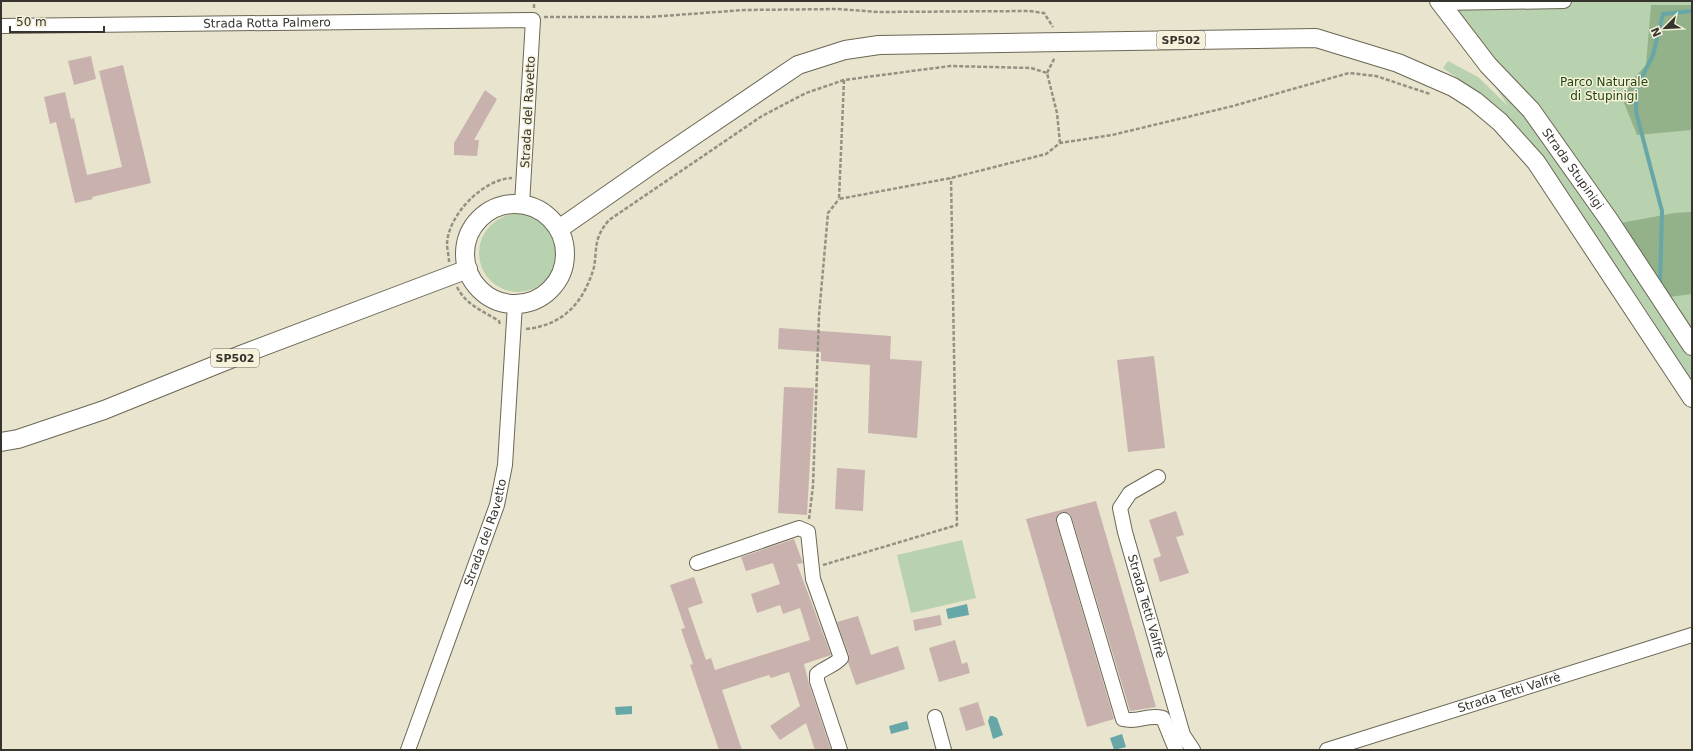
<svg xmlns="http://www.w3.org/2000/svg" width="1693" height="751" viewBox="0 0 1693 751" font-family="'DejaVu Sans',sans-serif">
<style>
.green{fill:#b8d1ae}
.forest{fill:#94b289}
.water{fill:#67a7a7}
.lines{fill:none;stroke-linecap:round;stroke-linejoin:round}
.stream{stroke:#67a7a7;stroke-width:4}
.building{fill:#c9b1ae}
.minor-casing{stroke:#6b6754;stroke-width:16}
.major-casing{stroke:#6b6754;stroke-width:20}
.path{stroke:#949182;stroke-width:2.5;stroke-dasharray:4 2;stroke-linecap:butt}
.minor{stroke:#fff;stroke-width:14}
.major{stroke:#fff;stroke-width:18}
.labels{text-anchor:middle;stroke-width:3;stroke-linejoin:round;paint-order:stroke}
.shield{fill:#f5f1db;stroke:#6f6d60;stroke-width:1}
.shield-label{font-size:11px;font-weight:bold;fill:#36342c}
.street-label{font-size:12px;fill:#36342c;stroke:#f5f1db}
.park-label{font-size:12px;fill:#20460b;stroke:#f5f1db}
</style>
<rect width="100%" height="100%" fill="#e8e4ce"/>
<g class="green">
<path d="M1439,1H1692V383L1647,311L1528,138L1488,99L1443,68L1448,61L1478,77L1508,106Z"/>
<circle cx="518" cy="253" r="39"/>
<path d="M962,540L976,598L911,613L897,555Z"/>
</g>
<g class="forest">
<path d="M1651,5H1692V130L1637,135L1624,103L1629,84L1646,65Z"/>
<path d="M1692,212V294L1669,297L1621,223L1674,213Z"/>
</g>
<g class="water">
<path d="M967,604L969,615L948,619L946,609Z"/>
<path d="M632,706V714L616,715L615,707Z"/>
<path d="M990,716H993L997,718L1003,735L993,739L988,721Z"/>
<path d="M907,721L909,729L891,734L889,726Z"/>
<path d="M1122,734L1126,747L1114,750L1110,738Z"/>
</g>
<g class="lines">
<path class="stream" d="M1660,287L1662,211L1636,112L1637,87L1653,55L1663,14L1692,11"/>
</g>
<g class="building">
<path d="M91,56L96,79L74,85L68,61Z"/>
<path d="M123,65L151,183L92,197L93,199L75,203L56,122L50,124L44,97L65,92L71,119L74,118L87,175L122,167L99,71Z"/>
<path d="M485,90L497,99L474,140H479L477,156L454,155V143Z"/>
<path d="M779,328L891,336L890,359L922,361L917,438L868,433L870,365L821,361V352L778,349Z"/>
<path d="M1154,356L1165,448L1128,452L1117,360Z"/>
<path d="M784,387L814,388L807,515L778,513Z"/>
<path d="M837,468L865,470L863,511L835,509Z"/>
<path d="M1096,501L1156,707L1130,711L1072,518L1070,514L1062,512L1058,514L1056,522L1114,719L1087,727L1026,519Z"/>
<path d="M1176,511L1184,535L1176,537L1189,573L1160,582L1153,559L1161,556L1149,520Z"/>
<path d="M794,539L803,563L797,564L831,655L804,664L809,684L831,750H815L806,723L780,740L770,726L800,706L789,672L771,678L769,675L722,690L742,750H719L690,665L693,664L681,629L685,628L670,585L694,577L703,603L688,608L706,660L711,658L715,670L810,640L800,608L783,614L780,605L757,613L751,594L780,584L773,563L746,571L741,557Z"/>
<path d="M940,615L942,625L915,631L913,620Z"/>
<path d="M858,616L871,655L898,646L905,669L856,685L848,662L849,655L837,622Z"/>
<path d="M955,640L962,664L967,662L970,673L939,682L929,648Z"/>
<path d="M978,702L985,725L966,731L959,708Z"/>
</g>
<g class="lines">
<defs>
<g id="minor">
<path d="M1440,3L1564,1"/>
<path id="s1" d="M1,26L533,20L522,204"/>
<path id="s2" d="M1158,477L1130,493L1120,508L1125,532L1183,735L1193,750"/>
<path d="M1064,520L1123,719C1139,723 1146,714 1163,718L1176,750"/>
<path d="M697,563L799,528L808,532L813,579L841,658C835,665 824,668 817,674V681L840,750"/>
<path d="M935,717L944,750"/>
<path id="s3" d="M408,750L497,505L505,465L515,304"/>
<path id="s4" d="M1327,750L1692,635"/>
</g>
<g id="major">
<path id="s5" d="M1439,1L1488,65L1531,110L1609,220L1692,346"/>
<circle cx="515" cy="254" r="50"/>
<path d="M559,229L658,160L798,65L845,50L879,45L1316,38L1398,63L1453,87L1475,101L1500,122L1536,162L1692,398"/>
<path d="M1,442L18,439L104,410L243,354L468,269"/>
</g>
</defs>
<use href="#minor" class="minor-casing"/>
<use href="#major" class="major-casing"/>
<g class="path">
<path d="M534,8V1"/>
<path d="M544,17H649L744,10L838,9L878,12L1029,11L1044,13L1053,27"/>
<path d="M1047,73L1055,57"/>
<path d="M844,80L839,199L951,178L1046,154L1060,143L1112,135L1233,106L1349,73L1376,76L1430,94"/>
<path d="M449,262C449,256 447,249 447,244C448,215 483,179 512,178"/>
<path d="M457,287C466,305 483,311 499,321L500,325"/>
<path d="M526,329C564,325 584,302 594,267C596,257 595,245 599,236C601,230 605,225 609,220L762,116L806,93L844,80L950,66L1031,68L1047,73L1057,113L1060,143"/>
<path d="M809,519L813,486L819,315L828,213L839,199"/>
<path d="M823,565L957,525L951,178"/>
</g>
<use href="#minor" class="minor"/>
<use href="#major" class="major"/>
</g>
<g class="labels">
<g class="shield">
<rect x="1157" y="31" width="48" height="18" rx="3"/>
<rect x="211" y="349" width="48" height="18" rx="3"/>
</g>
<g class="shield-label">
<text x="1181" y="44">SP502</text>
<text x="235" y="362">SP502</text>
</g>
<g class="street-label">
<text dy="4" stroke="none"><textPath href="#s1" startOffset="266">Strada Rotta Palmero</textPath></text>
<text transform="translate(528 112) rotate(-87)" y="4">Strada del Ravetto</text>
<text dy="4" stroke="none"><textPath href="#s5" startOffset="215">Strada Stupinigi</textPath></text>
<text dy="4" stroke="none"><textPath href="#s3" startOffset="231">Strada del Ravetto</textPath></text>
<text dy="4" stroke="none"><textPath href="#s2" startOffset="152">Strada Tetti Valfrè</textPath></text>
<text dy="4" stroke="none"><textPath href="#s4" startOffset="191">Strada Tetti Valfrè</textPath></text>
</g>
<g class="park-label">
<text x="1604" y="86">Parco Naturale<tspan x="1604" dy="14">di Stupinigi</tspan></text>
</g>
</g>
<rect width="1693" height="751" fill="none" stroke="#36342c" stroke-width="4"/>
<g transform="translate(1665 28) rotate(246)" stroke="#f5f1db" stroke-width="3" paint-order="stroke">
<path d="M0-3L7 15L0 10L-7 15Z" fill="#36342c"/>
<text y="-6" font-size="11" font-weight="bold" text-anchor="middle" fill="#36342c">N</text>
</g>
<path d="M10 26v6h94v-6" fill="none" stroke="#36342c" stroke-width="2"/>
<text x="16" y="26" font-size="12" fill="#36342c" stroke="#f5f1db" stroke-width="3" paint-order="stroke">50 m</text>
</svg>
